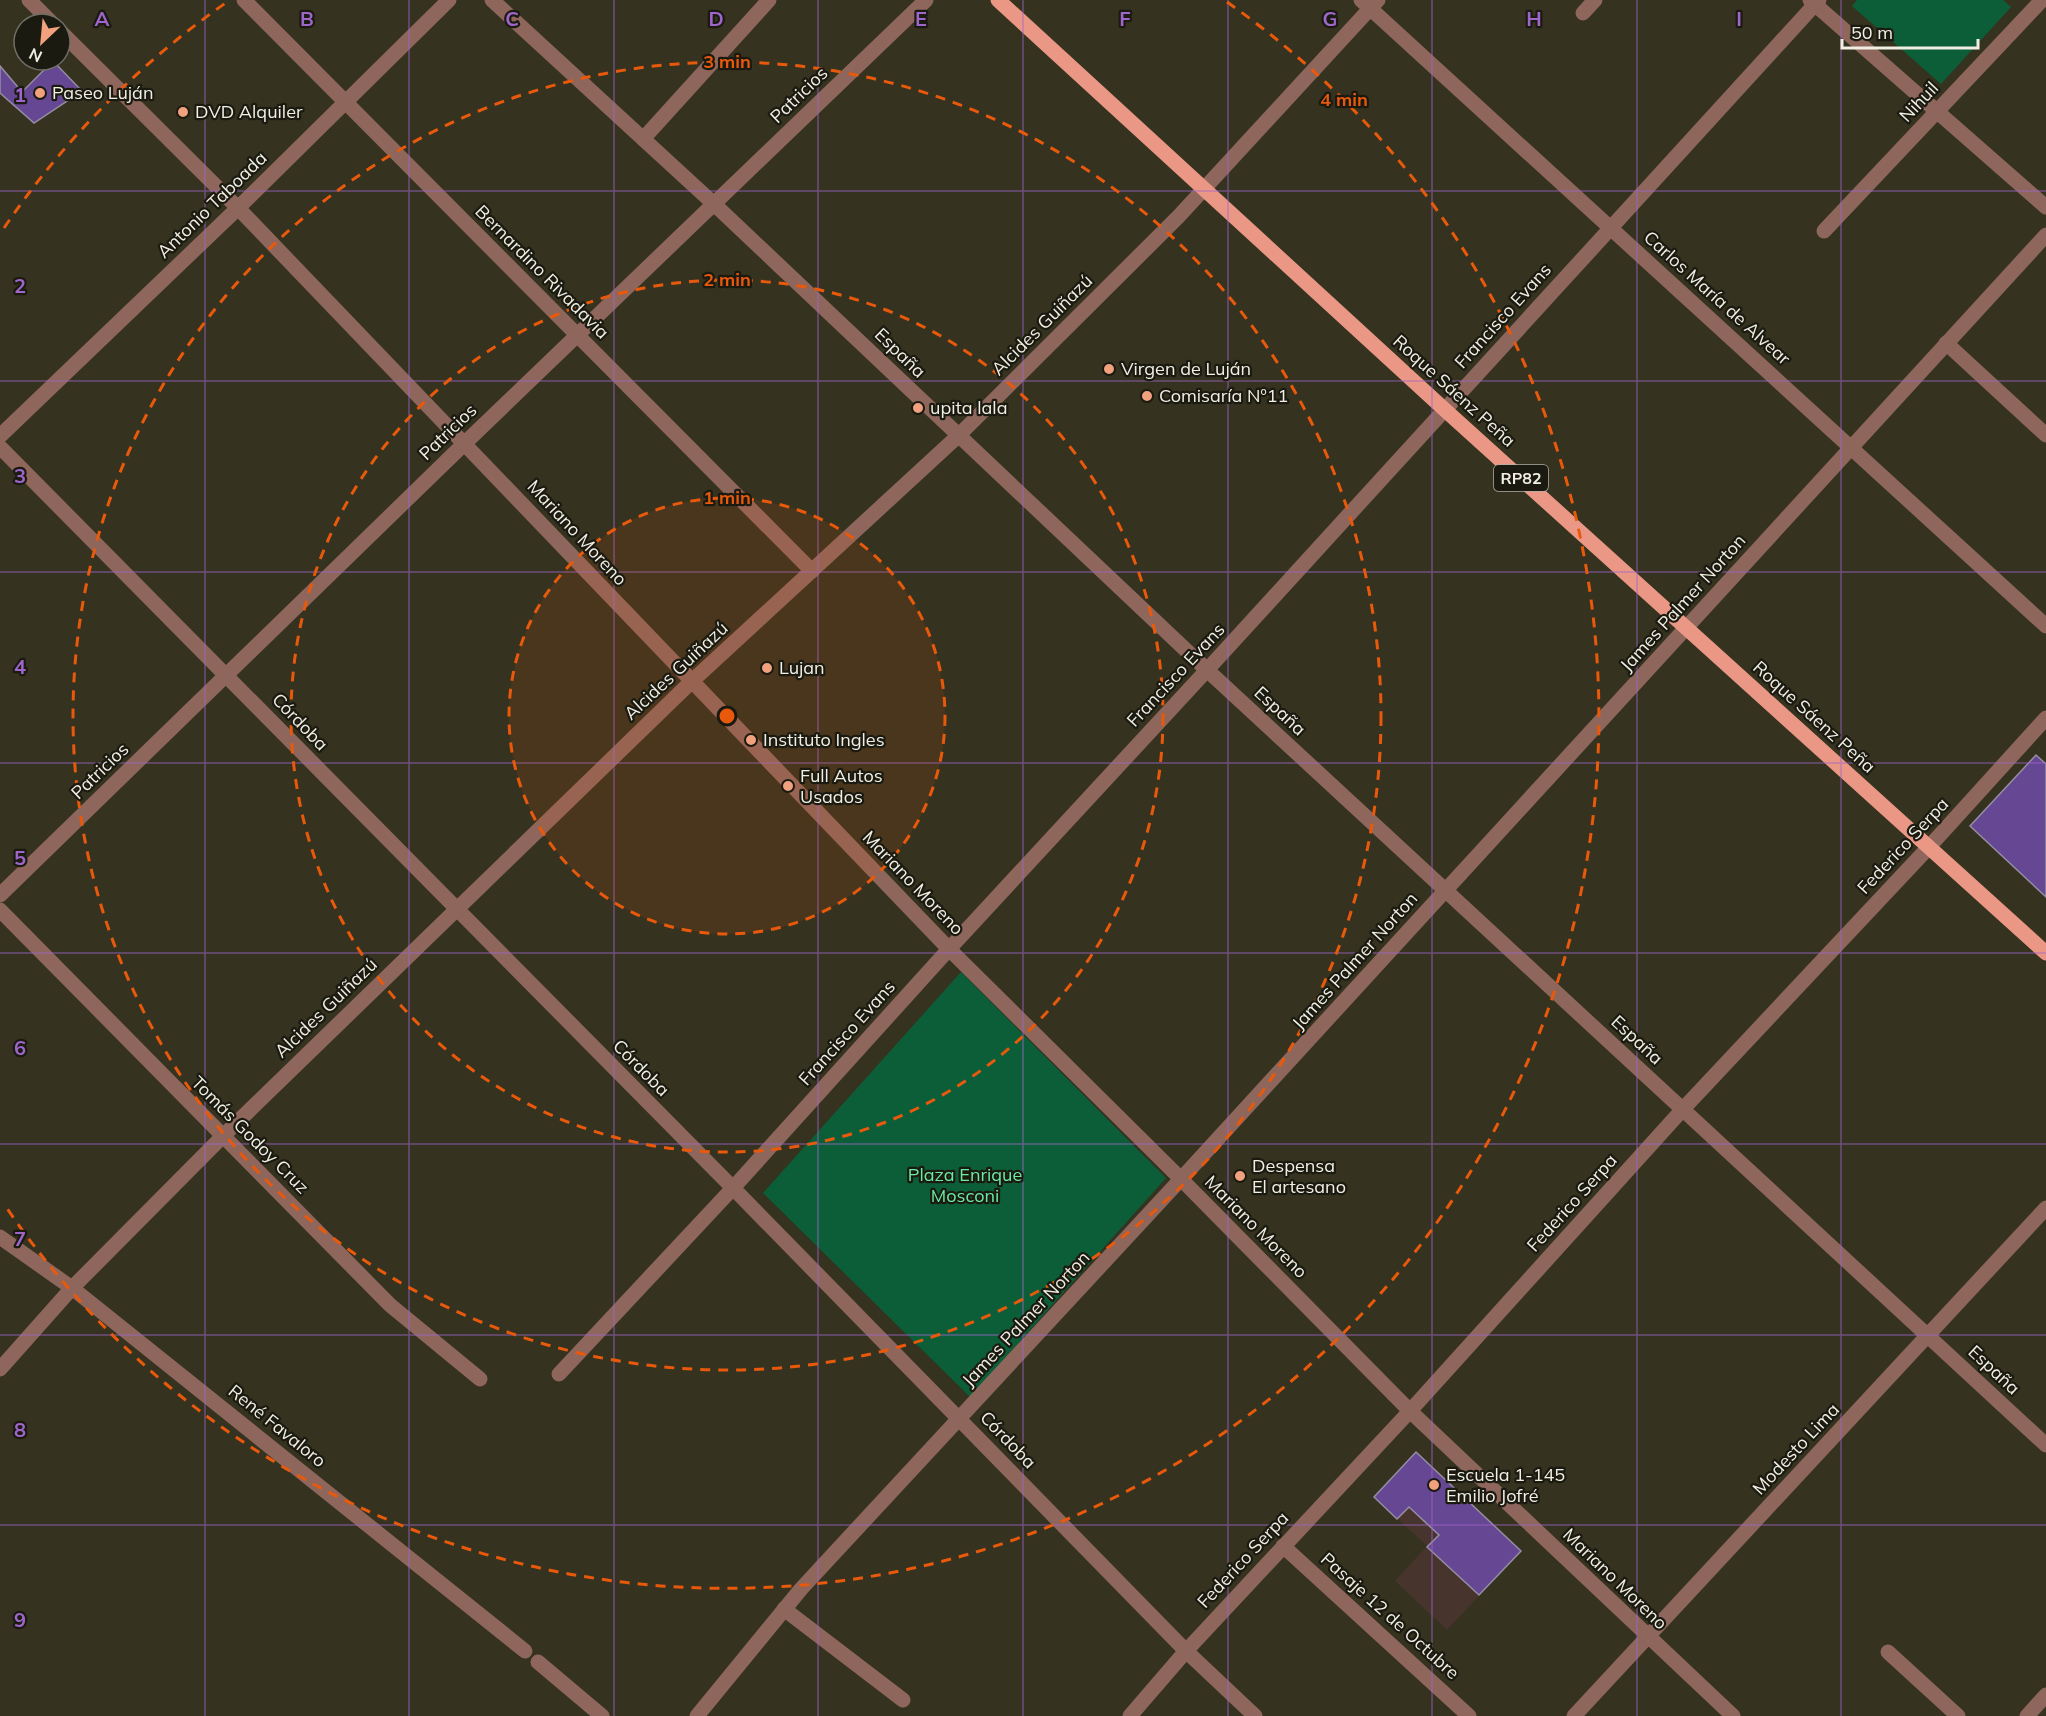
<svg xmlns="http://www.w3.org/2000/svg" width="2046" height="1716" viewBox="0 0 2046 1716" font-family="Mulish,sans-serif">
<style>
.education{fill:#47342d}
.green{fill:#0c5e38}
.building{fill:#664794;stroke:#958ea3;stroke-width:1.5}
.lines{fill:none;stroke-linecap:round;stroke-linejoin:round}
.minor{stroke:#8e665c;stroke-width:15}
.tertiary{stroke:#8e665c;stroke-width:15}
.primary{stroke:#ea9785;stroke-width:15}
.grid{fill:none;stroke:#9e66ca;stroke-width:1.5;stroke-opacity:0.55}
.ring{fill:none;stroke:#e8590c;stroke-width:3;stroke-dasharray:10 8}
.poi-dot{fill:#f1a17d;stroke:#1b1a11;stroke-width:2}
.labels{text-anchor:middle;stroke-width:4.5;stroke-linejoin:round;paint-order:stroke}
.shield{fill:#1b1a11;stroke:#b1afa4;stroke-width:1.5}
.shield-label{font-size:16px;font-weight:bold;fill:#f1efe3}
.poi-label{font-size:18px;fill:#f1efe3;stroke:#1b1a11;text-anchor:start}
.street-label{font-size:18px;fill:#f1efe3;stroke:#1b1a11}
.park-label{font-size:18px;fill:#6aeba4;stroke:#1b1a11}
.grid-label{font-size:20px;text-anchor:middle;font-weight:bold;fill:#9e66ca;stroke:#1b1a11;stroke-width:4.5;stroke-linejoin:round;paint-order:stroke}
.centre{fill:#e8590c;stroke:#1b1a11;stroke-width:3}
.ring-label{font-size:18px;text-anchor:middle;font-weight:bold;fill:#e8590c;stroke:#1b1a11;stroke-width:4.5;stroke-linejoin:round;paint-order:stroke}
</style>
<rect width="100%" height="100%" fill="#35321f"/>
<path class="education" d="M1416,1452L1521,1551L1447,1630L1395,1581L1427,1546L1374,1497Z"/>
<g class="green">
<path d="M1857,0H2003L2011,7L1941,84L1852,6Z"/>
<path d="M961,972L1166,1178L970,1397L763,1193Z"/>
</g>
<g class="building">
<path d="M53,61L82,91L34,123L0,93V66L22,92Z"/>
<path d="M2036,755L2046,764V897L1970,826Z"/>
<path d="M1416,1452L1521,1551L1479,1595L1427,1547L1439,1535L1409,1507L1397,1519L1374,1497Z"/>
</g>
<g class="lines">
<g class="minor">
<path d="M244,0L812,571"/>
<path d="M492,0L714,204L1207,670L2046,1445"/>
<path d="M1361,0L2046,626"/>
<path d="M1810,0L2046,207"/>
<path d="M1583,13L1595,0"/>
<path d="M643,139L769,0"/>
<path d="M1824,231L2042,0"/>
<path d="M1946,343L2046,435"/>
<path d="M0,436L238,208L449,0"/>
<path d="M0,447L733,1188L1186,1651L1255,1716"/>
<path d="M1929,847L2046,718"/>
<path d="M0,895L465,443L926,0"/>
<path d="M0,910L390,1305L480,1379"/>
<path d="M0,1237L72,1288L525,1651"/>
<path d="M0,1369L72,1288L223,1136L691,682L958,436L1179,216L1378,0"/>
<path d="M559,1374L733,1188L949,949L1207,670L1819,0"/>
<path d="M1283,1546L1469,1716"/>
<path d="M784,1609L903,1700"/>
<path d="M1888,1652L1958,1716"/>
<path d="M538,1662L602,1716"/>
<path d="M697,1716L801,1589L1181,1179L2046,235"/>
<path d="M1574,1716L2046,1208"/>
<path d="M2027,1716L2046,1695"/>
</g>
<g class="tertiary">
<path d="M29,0L53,24"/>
<path d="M60,31L238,208L949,949L1181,1179L1410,1411L1733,1716"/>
<path d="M1130,1716L1186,1651L1410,1411L1683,1109L1929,847"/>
</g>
<path class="primary" d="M998,0L1444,409L2046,953"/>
</g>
<path class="grid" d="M205,0V1716M409,0V1716M614,0V1716M818,0V1716M1023,0V1716M1228,0V1716M1432,0V1716M1637,0V1716M1841,0V1716M0,191H2046M0,381H2046M0,572H2046M0,763H2046M0,953H2046M0,1144H2046M0,1335H2046M0,1525H2046"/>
<circle cx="727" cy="716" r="218" fill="#e8590c" fill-opacity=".12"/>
<g class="ring">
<circle cx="727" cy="716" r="218"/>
<circle cx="727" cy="716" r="436"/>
<circle cx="727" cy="716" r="654"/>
<path d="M4 228A872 872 0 0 1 227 2M1227 2A872 872 0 1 1 4 1204"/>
</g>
<g class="poi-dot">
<circle cx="40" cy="93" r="6"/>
<circle cx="183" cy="112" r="6"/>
<circle cx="1109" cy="369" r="6"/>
<circle cx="1147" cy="396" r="6"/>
<circle cx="918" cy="408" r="6"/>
<circle cx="767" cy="668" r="6"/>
<circle cx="751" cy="740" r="6"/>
<circle cx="788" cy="786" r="6"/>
<circle cx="1240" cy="1176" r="6"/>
<circle cx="1434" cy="1485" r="6"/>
</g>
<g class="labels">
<rect class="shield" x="1494" y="465" width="54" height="26" rx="4.5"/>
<g class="shield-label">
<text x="1521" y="484">RP82</text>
</g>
<g class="poi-label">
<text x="52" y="99">Paseo Luján</text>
<text x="195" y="118">DVD Alquiler</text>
<text x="1121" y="375">Virgen de Luján</text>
<text x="1159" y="402">Comisaría Nº11</text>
<text x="930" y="414">upita lala</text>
<text x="779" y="674">Lujan</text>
<text x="763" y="746">Instituto Ingles</text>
<text x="800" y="782">Full Autos<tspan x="800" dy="21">Usados</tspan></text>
<text x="1252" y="1172">Despensa<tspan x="1252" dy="21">El artesano</tspan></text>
<text x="1446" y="1481">Escuela 1-145<tspan x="1446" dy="21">Emilio Jofré</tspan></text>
</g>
<g class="street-label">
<text transform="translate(799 95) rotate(-44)" y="6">Patricios</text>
<text transform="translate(1919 102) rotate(-47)" y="6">Nihuil</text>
<text transform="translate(212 205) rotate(-44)" y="6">Antonio Taboada</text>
<text transform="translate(542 272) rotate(45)" y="6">Bernardino Rivadavia</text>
<text transform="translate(1717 298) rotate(42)" y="6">Carlos María de Alvear</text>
<text transform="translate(1503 316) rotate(-48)" y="6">Francisco Evans</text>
<text transform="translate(1042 325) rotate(-45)" y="6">Alcides Guiñazú</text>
<text transform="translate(900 353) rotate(44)" y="6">España</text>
<text transform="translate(1454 391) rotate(42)" y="6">Roque Sáenz Peña</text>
<text transform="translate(448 432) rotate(-44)" y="6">Patricios</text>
<text transform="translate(577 533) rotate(47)" y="6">Mariano Moreno</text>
<text transform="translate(1683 603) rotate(-48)" y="6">James Palmer Norton</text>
<text transform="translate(676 671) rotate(-43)" y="6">Alcides Guiñazú</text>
<text transform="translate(1176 675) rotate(-47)" y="6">Francisco Evans</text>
<text transform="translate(1280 711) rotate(43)" y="6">España</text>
<text transform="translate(1814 717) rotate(42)" y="6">Roque Sáenz Peña</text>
<text transform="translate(300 722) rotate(46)" y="6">Córdoba</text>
<text transform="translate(100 771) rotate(-44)" y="6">Patricios</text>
<text transform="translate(1903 846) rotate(-47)" y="6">Federico Serpa</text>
<text transform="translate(913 883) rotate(46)" y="6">Mariano Moreno</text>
<text transform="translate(1355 961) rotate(-48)" y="6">James Palmer Norton</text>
<text transform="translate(326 1008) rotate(-44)" y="6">Alcides Guiñazú</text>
<text transform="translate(847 1033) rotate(-48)" y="6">Francisco Evans</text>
<text transform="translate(1637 1040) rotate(43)" y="6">España</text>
<text transform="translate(641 1068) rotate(45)" y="6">Córdoba</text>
<text transform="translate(250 1135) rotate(45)" y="6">Tomás Godoy Cruz</text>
<text transform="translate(1572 1203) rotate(-48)" y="6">Federico Serpa</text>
<text transform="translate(1256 1227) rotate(45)" y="6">Mariano Moreno</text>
<text transform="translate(1026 1319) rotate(-47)" y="6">James Palmer Norton</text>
<text transform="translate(1994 1370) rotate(43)" y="6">España</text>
<text transform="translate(277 1426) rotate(39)" y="6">René Favaloro</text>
<text transform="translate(1008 1440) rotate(46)" y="6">Córdoba</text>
<text transform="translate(1796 1449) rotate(-47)" y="6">Modesto Lima</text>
<text transform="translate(1243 1560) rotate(-47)" y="6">Federico Serpa</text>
<text transform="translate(1615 1579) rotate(44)" y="6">Mariano Moreno</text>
<text transform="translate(1390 1616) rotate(42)" y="6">Pasaje 12 de Octubre</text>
</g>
<g class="park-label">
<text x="965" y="1181">Plaza Enrique<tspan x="965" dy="21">Mosconi</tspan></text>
</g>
</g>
<g class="grid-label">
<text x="102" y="26">A</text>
<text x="307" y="26">B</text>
<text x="512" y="26">C</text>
<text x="716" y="26">D</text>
<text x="921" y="26">E</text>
<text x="1125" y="26">F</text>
<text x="1330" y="26">G</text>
<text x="1534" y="26">H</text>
<text x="1739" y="26">I</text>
<text x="20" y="102">1</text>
<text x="20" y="293">2</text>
<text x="20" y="483">3</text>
<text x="20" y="674">4</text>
<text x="20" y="865">5</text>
<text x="20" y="1055">6</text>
<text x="20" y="1246">7</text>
<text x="20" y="1437">8</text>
<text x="20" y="1627">9</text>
</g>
<circle cx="727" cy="716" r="9" class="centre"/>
<g class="ring-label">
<text x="727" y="68">3 min</text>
<text x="1344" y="106">4 min</text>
<text x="727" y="286">2 min</text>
<text x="727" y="504">1 min</text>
</g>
<g transform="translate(42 42) rotate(206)"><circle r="28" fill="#1b1a11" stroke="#716f65" stroke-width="1.5"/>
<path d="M0-4.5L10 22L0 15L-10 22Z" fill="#f1a17d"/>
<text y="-9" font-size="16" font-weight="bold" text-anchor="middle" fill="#f1efe3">N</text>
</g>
<path d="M1842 39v9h136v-9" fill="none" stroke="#f1efe3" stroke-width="3"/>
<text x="1851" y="39" font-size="18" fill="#f1efe3" stroke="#1b1a11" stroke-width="4.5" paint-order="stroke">50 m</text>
</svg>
